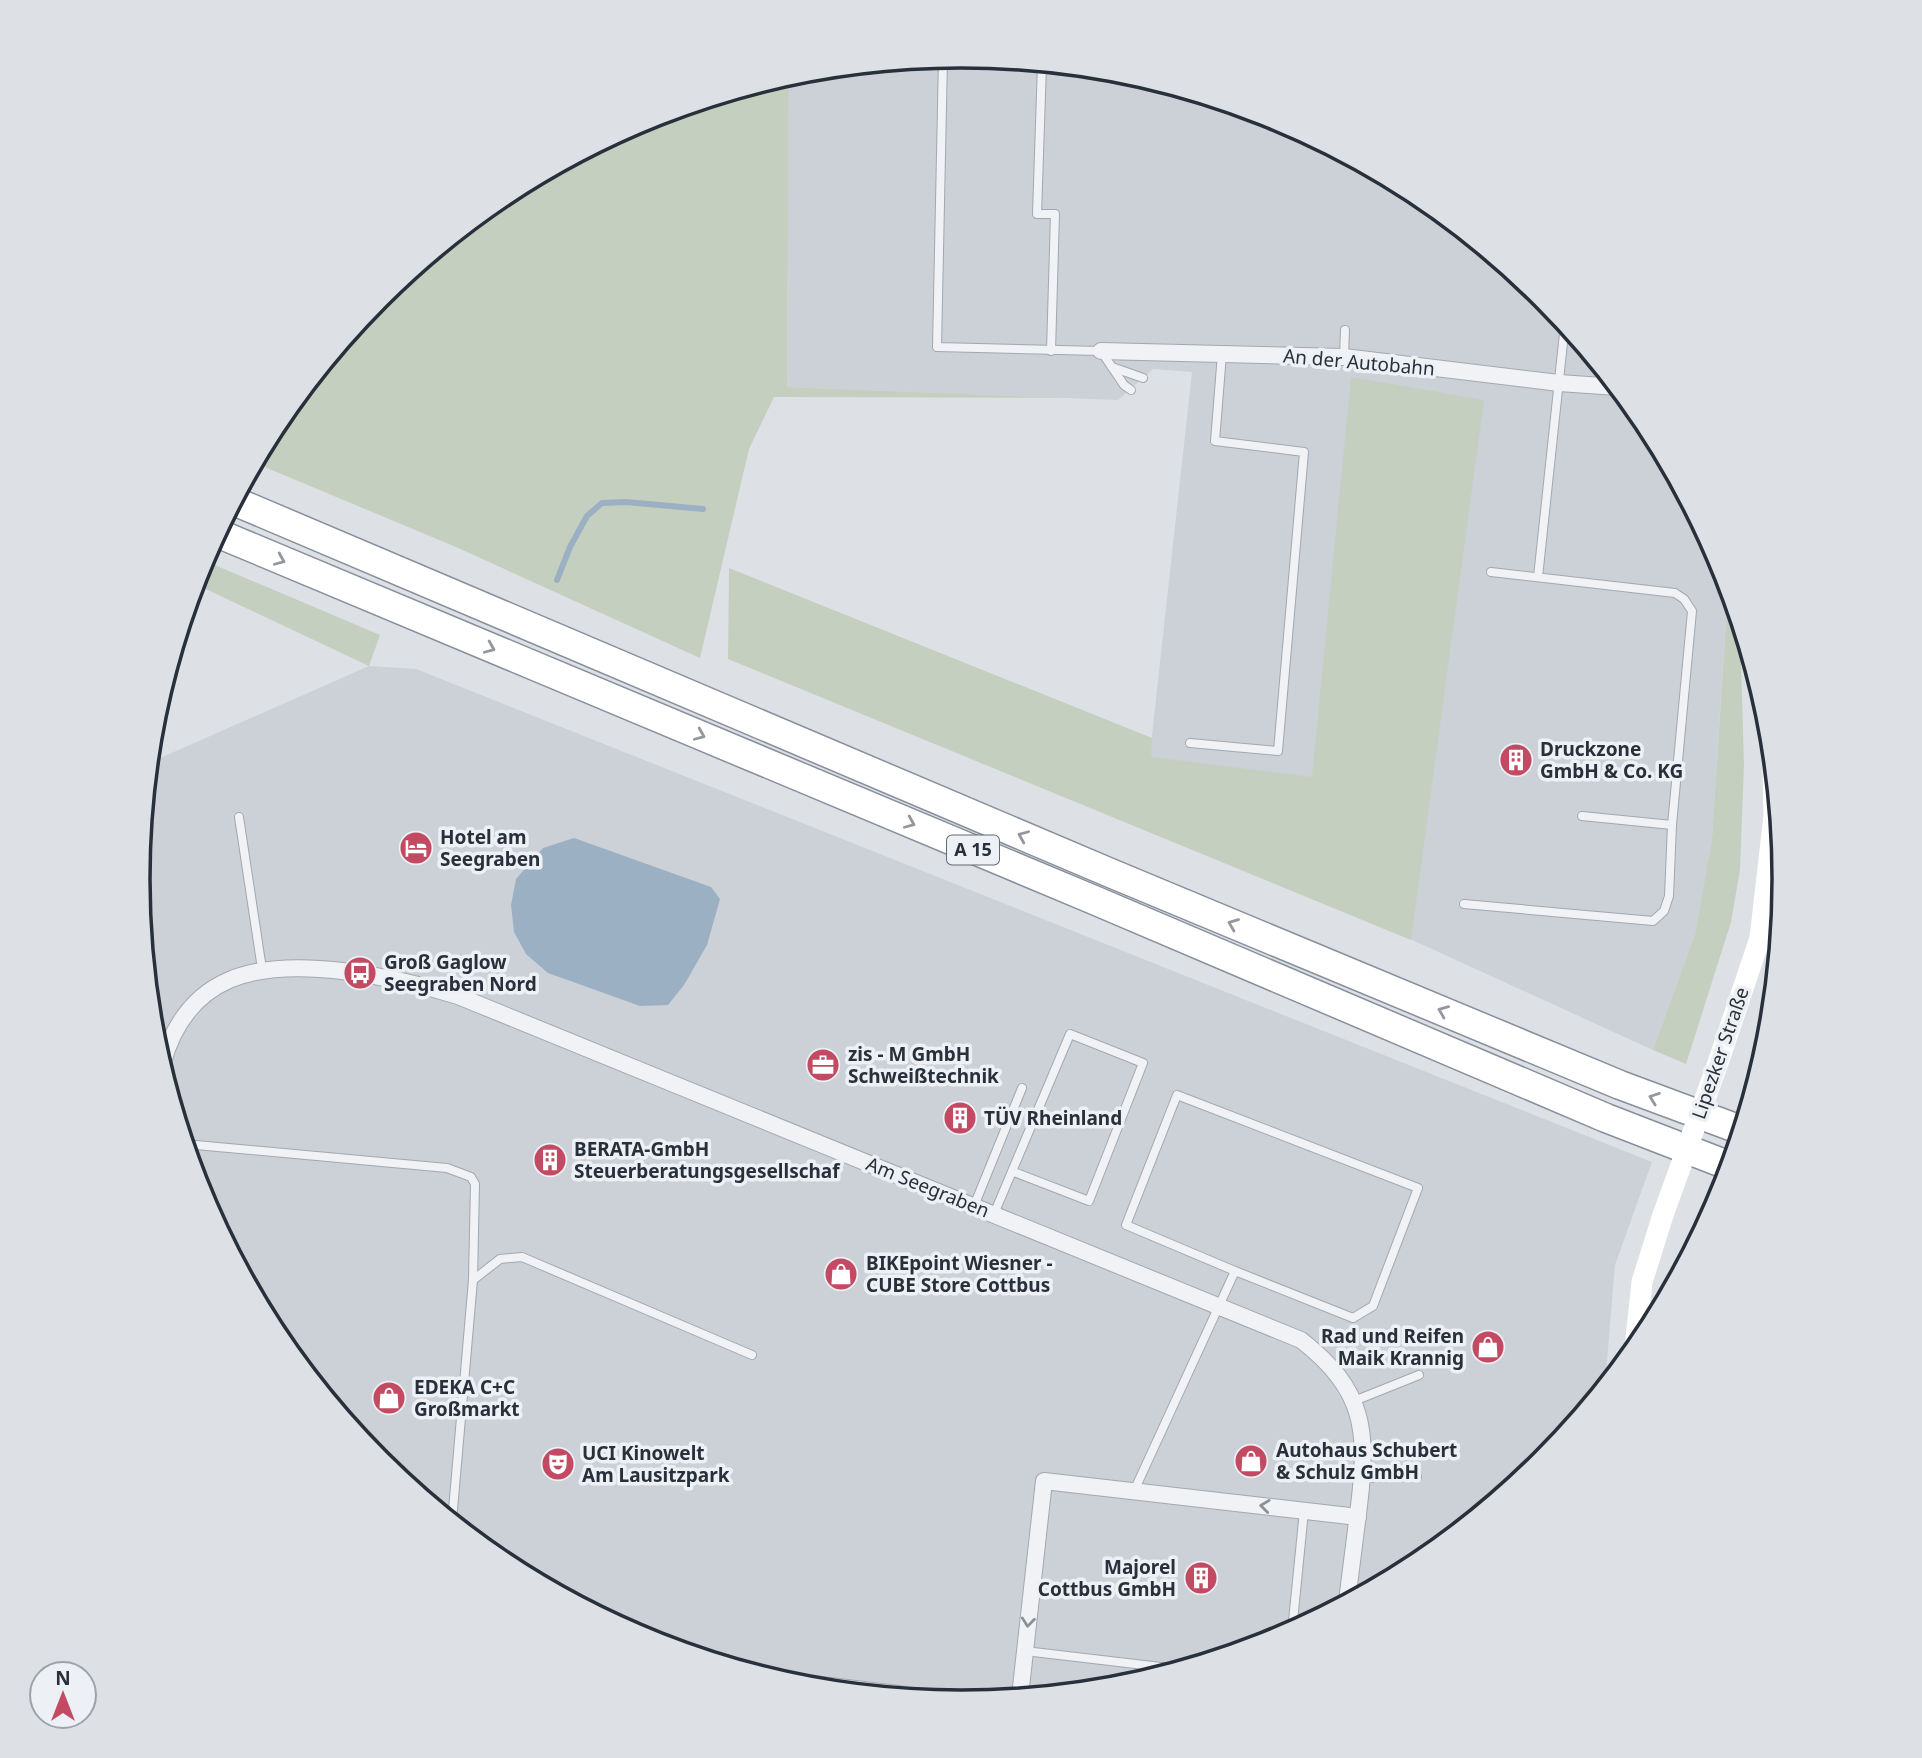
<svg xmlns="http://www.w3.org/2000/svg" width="1922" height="1758" viewBox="0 0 1922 1758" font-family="'Noto Sans',sans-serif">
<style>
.built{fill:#ccd0d7}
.green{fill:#c4cfbf}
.water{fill:#9bb0c3}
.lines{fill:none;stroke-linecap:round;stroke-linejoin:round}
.stream{stroke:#9bb0c3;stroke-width:6}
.service-casing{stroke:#a3a8af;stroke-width:10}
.minor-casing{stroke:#a3a8af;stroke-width:18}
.motorway-casing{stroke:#868f9b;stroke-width:31}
.service{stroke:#f0f2f5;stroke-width:8}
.minor{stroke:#f0f2f5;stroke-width:16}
.secondary{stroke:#fff;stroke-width:21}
.motorway{stroke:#fff;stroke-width:28}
.secondary-bridge{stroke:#fff;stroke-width:21}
.oneway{stroke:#94989d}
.oneway2{stroke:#8c9198}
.labels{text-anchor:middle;stroke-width:7;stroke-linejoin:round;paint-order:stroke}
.shield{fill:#edf0f4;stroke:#636a72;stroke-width:2}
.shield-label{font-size:18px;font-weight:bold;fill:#28303b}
.street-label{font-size:19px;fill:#28303b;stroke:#edf0f4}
.poi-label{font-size:19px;font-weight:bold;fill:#28303b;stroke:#edf0f4;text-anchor:start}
.rim{fill:none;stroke:#28303b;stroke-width:3.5}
</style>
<rect width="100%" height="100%" fill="#dde1e6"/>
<g class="built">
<path d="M961,56L1122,72L1276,119L1419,195L1543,297L1646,422L1721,564L1728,586L1712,838L1695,934L1653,1050L1143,817L1192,372L1153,369L1118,400L787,387L789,75L801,72Z"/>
<path d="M369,666L416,669L1652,1162L1615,1265L1605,1385L1543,1461L1418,1564L1276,1639L1121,1686L961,1702L800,1686L646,1639L503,1563L379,1461L276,1336L201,1194L154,1039L138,879L149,763Z"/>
</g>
<g class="green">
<path d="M789,75L787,387L1066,398L774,397L749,449L700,658L456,547L255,463L277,421L379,297L504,194L646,119Z"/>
<path d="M1351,377L1484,400L1411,940L728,659L729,568L1152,738L1151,757L1312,777Z"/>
<path d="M203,560L380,635L369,666L195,584Z"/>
<path d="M1728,591L1740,626L1744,765L1740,870L1731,922L1686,1064L1653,1050L1695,934L1712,838Z"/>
<path d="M1774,981L1768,1040L1752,1092L1743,1088Z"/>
<path d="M1717,1187L1723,1189L1721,1194L1694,1245L1687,1249L1702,1204Z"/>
</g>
<path class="water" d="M574,838L711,887L720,899L707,945L684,985L668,1005L640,1006L548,973L526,954L514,932L511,905L516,879L543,848Z"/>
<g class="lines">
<path class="stream" d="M557,580L570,547L587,516L602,503L626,502L703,509"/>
<defs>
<g id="service">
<path d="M943,58L937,347L1101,351L1124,385L1131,390"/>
<path d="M1042,64L1037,214H1055L1051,351"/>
<path d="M1344,357L1345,330"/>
<path d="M1112,367L1143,378"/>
<path d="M1538,577L1565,324"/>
<path d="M1190,743L1278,751L1304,452L1215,441L1222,354"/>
<path d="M1582,816L1672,825"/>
<path d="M239,817L262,969"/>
<path d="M1464,904L1653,921L1664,911L1669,896L1672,825L1692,611L1684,599L1675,593L1491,572"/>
<path d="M156,1046L165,1052"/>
<path d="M185,1144L447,1168L471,1177L475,1184L473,1280L452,1521"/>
<path d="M974,1206L1022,1088"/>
<path d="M994,1214L1070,1034L1143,1063L1089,1201L1014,1172"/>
<path d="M473,1280L500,1259L522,1257L752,1355"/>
<path d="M1354,1401L1419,1375"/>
<path d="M1362,1478L1417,1477"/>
<path d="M1134,1491L1235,1271L1126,1225L1177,1095L1418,1188L1373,1306L1353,1318L1235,1271"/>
<path d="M1381,1583V1579L1387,1580"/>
<path d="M1292,1631L1304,1511"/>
<path d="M1025,1651L1178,1669"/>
</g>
<g id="minor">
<path d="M1101,351L1344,357L1559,383L1617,387"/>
<path d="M162,1065C187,973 258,961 342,971C381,976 420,984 458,996L1301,1340C1365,1390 1368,1430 1359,1506C1355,1538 1351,1570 1347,1601"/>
<path d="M779,1680L965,1702"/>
<path d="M1020,1696L1044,1481L1358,1517"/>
</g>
<g id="motorway">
<path d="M234,501L1108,872L1620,1085L1741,1130"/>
<path d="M217,533L1094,900L1606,1118L1730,1166"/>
</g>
</defs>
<use href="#service" class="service-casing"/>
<use href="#minor" class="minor-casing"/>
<use href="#motorway" class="motorway-casing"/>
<use href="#service" class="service"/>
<use href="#minor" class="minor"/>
<g class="secondary">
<path d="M1719,1060L1760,938L1774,816L1773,764"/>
<path d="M1635,1348L1642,1282L1663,1215"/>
</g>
<use href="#motorway" class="motorway"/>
<path class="secondary-bridge" d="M1663,1215L1719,1060"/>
</g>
<defs><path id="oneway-chevron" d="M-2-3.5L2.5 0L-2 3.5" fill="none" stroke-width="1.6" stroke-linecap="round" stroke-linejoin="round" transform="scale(1.75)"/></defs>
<g class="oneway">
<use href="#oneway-chevron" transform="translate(280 560) rotate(23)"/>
<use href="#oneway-chevron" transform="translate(490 648) rotate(23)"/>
<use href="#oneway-chevron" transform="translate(700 735) rotate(23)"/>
<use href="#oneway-chevron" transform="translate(910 823) rotate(23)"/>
<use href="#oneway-chevron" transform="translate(1023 836) rotate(-157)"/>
<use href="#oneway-chevron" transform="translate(1233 924) rotate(-158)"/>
<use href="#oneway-chevron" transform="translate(1443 1011) rotate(-158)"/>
<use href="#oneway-chevron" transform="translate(1654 1098) rotate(-160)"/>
</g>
<g class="oneway2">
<use href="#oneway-chevron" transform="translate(1265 1506) rotate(-173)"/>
<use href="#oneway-chevron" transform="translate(1028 1622) rotate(96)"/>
</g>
<defs>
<symbol id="building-disc" viewBox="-11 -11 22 22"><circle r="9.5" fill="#c24b63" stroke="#edf0f4"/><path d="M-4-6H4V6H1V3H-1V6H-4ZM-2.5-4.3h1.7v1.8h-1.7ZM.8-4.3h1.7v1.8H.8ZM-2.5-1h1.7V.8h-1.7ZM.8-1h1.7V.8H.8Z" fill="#fff"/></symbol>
<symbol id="hotel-disc" viewBox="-11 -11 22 22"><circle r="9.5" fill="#c24b63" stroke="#edf0f4"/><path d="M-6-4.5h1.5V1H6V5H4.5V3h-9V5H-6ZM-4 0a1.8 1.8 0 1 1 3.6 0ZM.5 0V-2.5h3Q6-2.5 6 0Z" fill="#fff"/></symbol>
<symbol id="bus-disc" viewBox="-11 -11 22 22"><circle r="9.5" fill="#c24b63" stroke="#edf0f4"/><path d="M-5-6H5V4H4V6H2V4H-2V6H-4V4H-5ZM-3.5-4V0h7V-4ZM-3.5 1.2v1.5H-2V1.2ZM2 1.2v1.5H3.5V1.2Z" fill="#fff"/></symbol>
<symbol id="office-disc" viewBox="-11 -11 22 22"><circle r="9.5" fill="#c24b63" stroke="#edf0f4"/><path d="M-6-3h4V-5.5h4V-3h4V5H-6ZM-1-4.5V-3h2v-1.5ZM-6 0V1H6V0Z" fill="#fff"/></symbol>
<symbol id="shop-disc" viewBox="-11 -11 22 22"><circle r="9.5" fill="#c24b63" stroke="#edf0f4"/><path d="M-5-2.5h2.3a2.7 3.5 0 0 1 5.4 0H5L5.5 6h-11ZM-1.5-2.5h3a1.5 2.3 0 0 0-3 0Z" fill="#fff"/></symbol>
<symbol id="theatre-disc" viewBox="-11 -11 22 22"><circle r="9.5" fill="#c24b63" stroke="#edf0f4"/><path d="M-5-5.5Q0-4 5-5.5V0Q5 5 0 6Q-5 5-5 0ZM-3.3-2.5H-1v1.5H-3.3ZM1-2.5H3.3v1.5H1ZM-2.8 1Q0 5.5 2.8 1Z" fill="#fff"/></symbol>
</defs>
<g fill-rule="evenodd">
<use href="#building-disc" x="1497" y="741" width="38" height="38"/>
<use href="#hotel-disc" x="397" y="829" width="38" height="38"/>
<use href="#bus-disc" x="341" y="954" width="38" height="38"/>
<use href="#office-disc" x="804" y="1046" width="38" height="38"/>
<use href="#building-disc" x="941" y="1099" width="38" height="38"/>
<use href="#building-disc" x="531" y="1141" width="38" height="38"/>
<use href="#shop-disc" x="822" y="1255" width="38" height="38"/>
<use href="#shop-disc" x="1469" y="1328" width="38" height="38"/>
<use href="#shop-disc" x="370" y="1379" width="38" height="38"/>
<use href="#shop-disc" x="1232" y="1442" width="38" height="38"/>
<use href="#theatre-disc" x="539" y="1445" width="38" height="38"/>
<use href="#building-disc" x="1182" y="1559" width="38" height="38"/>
</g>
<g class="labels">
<rect class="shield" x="947" y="835.5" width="52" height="29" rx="5"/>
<g class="shield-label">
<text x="973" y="856">A 15</text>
</g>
<g class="street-label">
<text transform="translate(1359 362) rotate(5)" y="7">An der Autobahn</text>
<text transform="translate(1720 1053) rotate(-71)" y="7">Lipezker Straße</text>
<text transform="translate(928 1187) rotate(22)" y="7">Am Seegraben</text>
</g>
<g class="poi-label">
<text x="1540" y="756">Druckzone<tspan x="1540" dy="22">GmbH &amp; Co. KG</tspan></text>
<text x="440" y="844">Hotel am<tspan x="440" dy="22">Seegraben</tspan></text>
<text x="384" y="969">Groß Gaglow<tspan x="384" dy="22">Seegraben Nord</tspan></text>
<text x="848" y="1061">zis - M GmbH<tspan x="848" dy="22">Schweißtechnik</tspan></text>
<text x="984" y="1125">TÜV Rheinland</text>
<text x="574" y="1156">BERATA-GmbH<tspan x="574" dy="22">Steuerberatungsgesellschaf</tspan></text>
<text x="866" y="1270">BIKEpoint Wiesner -<tspan x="866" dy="22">CUBE Store Cottbus</tspan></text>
<text x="1464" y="1343" text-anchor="end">Rad und Reifen<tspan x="1464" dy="22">Maik Krannig</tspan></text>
<text x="414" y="1394">EDEKA C+C<tspan x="414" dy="22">Großmarkt</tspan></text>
<text x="1276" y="1457">Autohaus Schubert<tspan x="1276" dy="22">&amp; Schulz GmbH</tspan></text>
<text x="582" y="1460">UCI Kinowelt<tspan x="582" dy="22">Am Lausitzpark</tspan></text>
<text x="1176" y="1574" text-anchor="end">Majorel<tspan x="1176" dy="22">Cottbus GmbH</tspan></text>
</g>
</g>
<path d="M0 0H1922V1758H0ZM150 879a811 811 0 1 1 1622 0a811 811 0 1 1-1622 0Z" fill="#dde1e5" fill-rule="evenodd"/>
<path class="rim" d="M150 879a811 811 0 1 1 1622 0a811 811 0 1 1-1622 0Z"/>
<g transform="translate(63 1695)"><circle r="33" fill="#edf0f4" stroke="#9ea3aa" stroke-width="2"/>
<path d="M0-5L12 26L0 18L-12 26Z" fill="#c24b63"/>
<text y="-10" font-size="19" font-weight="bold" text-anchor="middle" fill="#28303b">N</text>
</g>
</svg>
